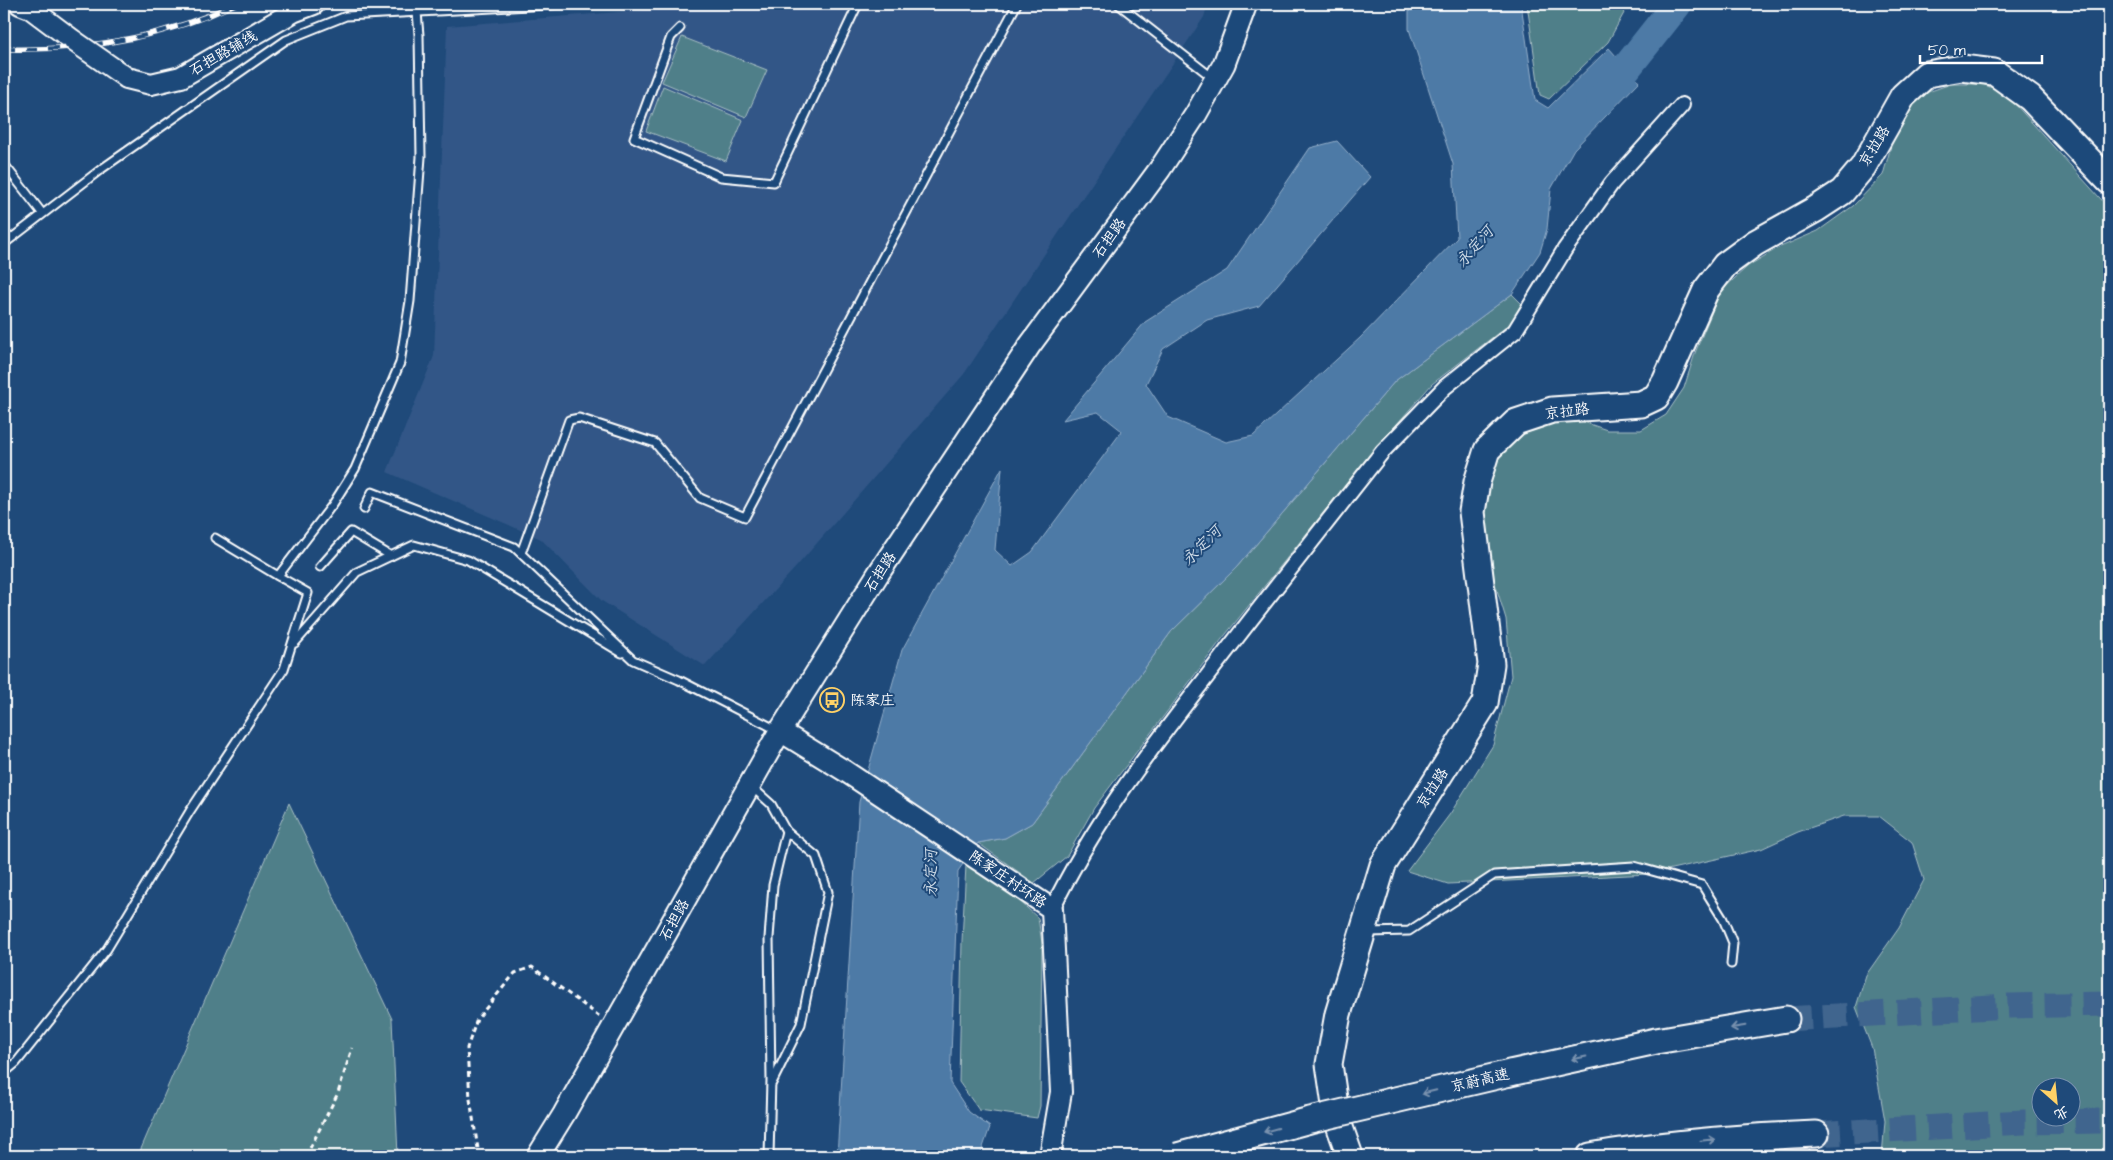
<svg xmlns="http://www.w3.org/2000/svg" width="2113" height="1160" viewBox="0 0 2113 1160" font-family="'Architects Daughter','LXGW WenKai TC',sans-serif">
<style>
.built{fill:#325787}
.green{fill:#507f89;stroke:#a8bfc4;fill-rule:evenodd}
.water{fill:#4d7aa6;stroke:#94afca}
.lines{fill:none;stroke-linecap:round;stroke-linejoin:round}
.river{stroke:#4d7aa6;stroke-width:30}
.highway-tunnel{stroke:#41658e;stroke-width:25;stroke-dasharray:25 12;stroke-linecap:butt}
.lane-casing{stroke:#fff;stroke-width:11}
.street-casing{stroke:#fff;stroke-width:18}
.secondary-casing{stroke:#fff;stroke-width:24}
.primary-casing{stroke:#fff;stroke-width:25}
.highway-casing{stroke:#fff;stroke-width:29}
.path{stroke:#fff;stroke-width:3;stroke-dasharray:5 4;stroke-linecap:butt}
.lane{stroke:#1f4a7a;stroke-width:7}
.street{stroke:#1f4a7a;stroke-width:14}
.secondary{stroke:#1f4a7a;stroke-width:20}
.primary{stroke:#1f4a7a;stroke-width:21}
.highway{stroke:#1f4a7a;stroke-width:25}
.rail-casing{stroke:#fff;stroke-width:5.5}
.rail{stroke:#1f4a7a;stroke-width:4;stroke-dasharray:11;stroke-linecap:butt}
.secondary-bridge-casing{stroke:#fff;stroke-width:24;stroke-linecap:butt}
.highway-bridge-casing{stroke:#fff;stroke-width:29;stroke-linecap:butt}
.secondary-bridge{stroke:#1f4a7a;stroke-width:20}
.highway-bridge{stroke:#1f4a7a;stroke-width:25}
.oneway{stroke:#7992af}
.labels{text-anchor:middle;stroke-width:4;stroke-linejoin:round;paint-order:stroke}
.street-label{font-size:15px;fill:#fff;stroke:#1f4a7a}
.poi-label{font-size:15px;fill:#fff;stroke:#1f4a7a;text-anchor:start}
.water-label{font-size:16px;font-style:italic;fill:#d2dee9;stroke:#1f4a7a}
</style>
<rect width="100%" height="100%" fill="#1f4a7a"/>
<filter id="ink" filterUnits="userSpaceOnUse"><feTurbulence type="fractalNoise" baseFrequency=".02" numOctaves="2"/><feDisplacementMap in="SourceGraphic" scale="10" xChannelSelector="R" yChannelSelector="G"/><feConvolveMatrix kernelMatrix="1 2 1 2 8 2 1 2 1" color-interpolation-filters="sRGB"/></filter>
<g filter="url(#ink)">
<path class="built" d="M717,4H1208L1204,17L964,374L797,566L705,666L602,601L541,539L387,472L434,356L447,26Z"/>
<g class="green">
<path d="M1527,4H1629L1608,42L1549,99L1540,95Z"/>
<path d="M682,37L767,70L746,117L662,82Z"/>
<path d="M1951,84H1982L2005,93L2109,208V1156H1882L1885,1121L1872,1048L1856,1007L1866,975L1899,928L1924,880L1912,842L1879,816H1844L1798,832L1761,849L1649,874L1448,884L1407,871L1450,814L1493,745L1511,676L1506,619L1487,557L1485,503L1498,451L1533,422L1572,418L1607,430H1641L1666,415L1684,388L1695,353L1720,292L1748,266L1778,248L1818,231L1853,206L1883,175L1896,128L1919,95ZM2040,1088H2070V1118H2040Z"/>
<path d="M663,86L743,120L726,161L646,131Z"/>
<path d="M1512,294L1528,310L1432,384L1368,457L1222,639L1094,808L1067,856L1034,883L978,843L1005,838L1032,823L1171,632L1236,568L1395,381Z"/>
<path d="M289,803L392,1019L398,1156H138Z"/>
<path d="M966,865L1004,887L1038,918L1042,943L1040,1106L1037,1118L979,1110L959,1082L962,941Z"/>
</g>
<path class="water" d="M1409,4H1521L1535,100L1548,108L1609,48L1639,82L1574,149L1551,189L1547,229L1540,252L1512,294L1395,381L1236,568L1171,632L1032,823L1005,838L978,843L958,871L950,1083L969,1112L990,1127L980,1156H837L859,802L902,650L1002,468L995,550L1012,566L1032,552L1122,431L1098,412L1063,420L1145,322L1227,270L1310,148L1337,141L1370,177L1259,306L1207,320L1163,349L1146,384L1168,417L1226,442L1253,436L1360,338L1457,238L1453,164L1409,29Z"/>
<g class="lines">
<path class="river" d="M1601,100L1677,4"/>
<g class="highway-tunnel">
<path d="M1786,1019L2009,1006L2109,1004"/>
<path d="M1816,1134L2024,1122L2109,1121"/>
</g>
<defs>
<g id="lane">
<path d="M1118,4L1213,78"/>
<path d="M680,28L671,37L634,138L721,177L774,182L858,4"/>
<path d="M4,164L42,213"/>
<path d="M4,244L100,170L286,40L346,16L565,4"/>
<path d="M364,509L372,492L514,547L633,660L679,680L777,730"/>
<path d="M215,538L278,576"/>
<path d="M521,553L569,420L579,418L655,443L700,498L745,517L1017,4"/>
<path d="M320,567L351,532L391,556"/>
<path d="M295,643L357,572L414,545L468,560L622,653"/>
<path d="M752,787L771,804L786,831L773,885L769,938L771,1080L769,1156"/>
<path d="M1368,932L1409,931L1494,875L1634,866L1702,885L1723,919L1733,943L1731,964"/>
<path d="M4,1073L16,1063L107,949L190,811L284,669L308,593L278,576L333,504L355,469L400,363L410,301L421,157L419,35L417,12"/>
<path d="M772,1083L801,1024L828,892L816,856L786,831"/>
</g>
<path id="street" d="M1052,909C1092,826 1149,751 1205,679C1264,602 1323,527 1383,451L1445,387L1515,331L1565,249L1612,183L1682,105"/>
<g id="secondary">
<path d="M20,4L30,8L74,41"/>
<path d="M127,78L151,84L181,77L293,12L314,4"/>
<path d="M780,731L845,771L1052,909L1061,1092L1050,1156"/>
</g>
<path id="primary" d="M538,1156L564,1114L780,731L878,574L1030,345L1160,169L1196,114L1224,64L1246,4"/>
<g id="highway">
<path d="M1510,1073L1656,1041L1786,1019"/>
<path d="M1350,1156L1337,1119L1329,1064L1338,1014L1383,865L1485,703L1491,664L1472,512L1477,482L1487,450L1516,422L1552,410L1641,404L1656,397L1665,382L1706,290L1725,265L1755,243L1816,209L1842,192L1863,167L1903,96L1927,74L1962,68L1994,72L2030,98L2109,181"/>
<path d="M1590,1156C1666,1143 1740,1137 1816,1134"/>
</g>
</defs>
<use href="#lane" class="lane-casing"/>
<use href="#street" class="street-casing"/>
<use href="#secondary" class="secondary-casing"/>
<use href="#primary" class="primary-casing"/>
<use href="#highway" class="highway-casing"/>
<g class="path">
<path d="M306,1156L338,1093L352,1048"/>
<path d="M477,1156L479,1155L470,1099L467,1048L477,1019L515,973L532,967L599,1016"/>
</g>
<use href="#lane" class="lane"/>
<use href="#street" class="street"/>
<use href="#secondary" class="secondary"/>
<use href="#primary" class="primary"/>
<use href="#highway" class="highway"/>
<defs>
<path id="rail" d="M4,49C83,51 163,38 235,4"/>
</defs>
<use href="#rail" class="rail-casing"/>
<use href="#rail" class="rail"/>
<defs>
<path id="secondary-bridge" d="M74,41L127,78"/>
<path id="highway-bridge" d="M1177,1156L1310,1120L1510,1073"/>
</defs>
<use href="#secondary-bridge" class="secondary-bridge-casing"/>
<use href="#highway-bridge" class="highway-bridge-casing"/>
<use href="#secondary-bridge" class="secondary-bridge"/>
<use href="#highway-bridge" class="highway-bridge"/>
</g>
<defs><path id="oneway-shaft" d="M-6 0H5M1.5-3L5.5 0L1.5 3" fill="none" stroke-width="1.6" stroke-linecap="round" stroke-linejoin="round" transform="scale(1.25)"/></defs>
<g class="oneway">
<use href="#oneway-shaft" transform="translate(1738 1027) rotate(170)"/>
<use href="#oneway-shaft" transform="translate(1579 1058) rotate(168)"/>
<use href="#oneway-shaft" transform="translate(1429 1092) rotate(167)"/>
<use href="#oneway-shaft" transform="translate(1271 1130) rotate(165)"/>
<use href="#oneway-shaft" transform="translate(1708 1140) rotate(-6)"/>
</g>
</g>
<defs>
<symbol id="bus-ring" viewBox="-11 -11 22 22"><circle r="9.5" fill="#1f4a7a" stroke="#ffd166" stroke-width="1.5"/><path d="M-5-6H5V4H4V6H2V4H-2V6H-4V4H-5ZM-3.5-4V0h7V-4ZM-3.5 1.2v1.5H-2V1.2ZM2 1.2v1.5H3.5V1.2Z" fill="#ffd166"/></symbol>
</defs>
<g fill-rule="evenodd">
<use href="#bus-ring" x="818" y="686" width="28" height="28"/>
</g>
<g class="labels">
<g class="street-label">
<text transform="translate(223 53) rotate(-30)" y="5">石担路辅线</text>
<text transform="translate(1874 146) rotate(-59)" y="5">京拉路</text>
<text transform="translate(1109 238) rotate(-54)" y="5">石担路</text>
<text transform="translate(1567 411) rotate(-7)" y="5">京拉路</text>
<text transform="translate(880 572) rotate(-57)" y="5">石担路</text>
<text transform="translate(1432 788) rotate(-57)" y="5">京拉路</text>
<text transform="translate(1008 879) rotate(34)" y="5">陈家庄村环路</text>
<text transform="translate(674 920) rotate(-61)" y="5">石担路</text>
<text transform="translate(1480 1080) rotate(-13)" y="5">京蔚高速</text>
</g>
<g class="poi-label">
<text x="850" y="705">陈家庄</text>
</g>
<g class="water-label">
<text transform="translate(1474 246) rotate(-49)" y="6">永定河</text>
<text transform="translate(1201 545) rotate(-45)" y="6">永定河</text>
<text transform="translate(930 873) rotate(-90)" y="6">永定河</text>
</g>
</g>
<rect width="2113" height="1160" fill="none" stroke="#1f4a7a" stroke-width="20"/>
<rect x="10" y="10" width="2093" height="1140" fill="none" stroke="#fff" stroke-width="2" filter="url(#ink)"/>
<g transform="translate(2056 1102) rotate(153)"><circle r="24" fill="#1f4a7a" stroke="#7992af"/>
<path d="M0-4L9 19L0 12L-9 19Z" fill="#ffd166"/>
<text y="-8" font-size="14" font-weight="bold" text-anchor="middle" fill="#ffffff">北</text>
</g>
<path d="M1920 55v8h122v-8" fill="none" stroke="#ffffff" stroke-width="2.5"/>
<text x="1928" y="55" font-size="15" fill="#ffffff" stroke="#1f4a7a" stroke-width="4" paint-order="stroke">50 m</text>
</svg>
